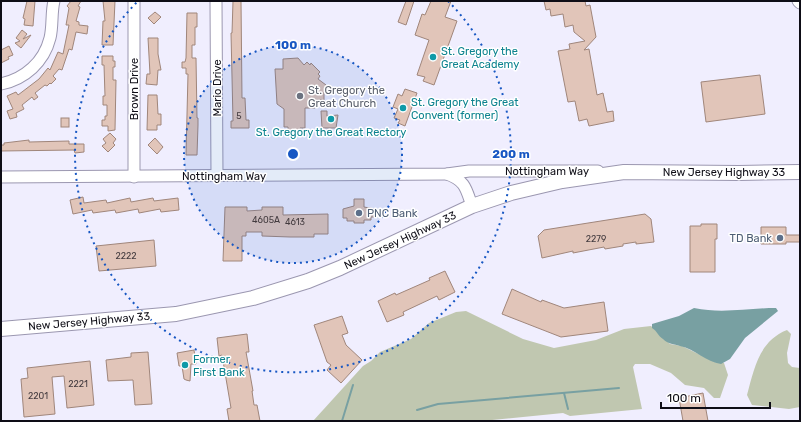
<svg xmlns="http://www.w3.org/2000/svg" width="801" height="422" viewBox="0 0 801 422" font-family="Rubik,sans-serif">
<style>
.green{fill:#c0c7b0}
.water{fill:#78a0a2}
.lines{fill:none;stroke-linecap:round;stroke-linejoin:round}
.stream{stroke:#78a0a2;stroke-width:2}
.building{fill:#e1c5b9;stroke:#a0867b}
.minor-casing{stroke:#9b97b0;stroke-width:13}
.major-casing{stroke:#9b97b0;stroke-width:16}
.minor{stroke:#fff;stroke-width:11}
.major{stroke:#fff;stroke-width:14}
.ring{fill:none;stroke:#1757c3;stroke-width:2;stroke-dasharray:2 4}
.culture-dot{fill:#0f9aa8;stroke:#fff;stroke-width:1.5}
.worship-dot{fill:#6b7280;stroke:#fff;stroke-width:1.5}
.service-dot{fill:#5c6f8a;stroke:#fff;stroke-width:1.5}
.labels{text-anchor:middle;stroke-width:3;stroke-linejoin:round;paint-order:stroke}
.number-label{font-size:9px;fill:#433b3f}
.culture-label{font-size:11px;fill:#0d838f;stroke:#fff;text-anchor:start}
.street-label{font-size:11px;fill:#0e0d16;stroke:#fff}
.worship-label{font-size:11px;fill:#5b616d;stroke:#fff;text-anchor:start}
.service-label{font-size:11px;fill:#4e5e75;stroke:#fff;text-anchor:start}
.centre{fill:#1757c3;stroke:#fff;stroke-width:2}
.ring-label{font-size:12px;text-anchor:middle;font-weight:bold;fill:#1757c3;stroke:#fff;stroke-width:3;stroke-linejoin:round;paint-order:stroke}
</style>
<rect width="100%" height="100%" fill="#f0eefe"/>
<g class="green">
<path d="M466,311L523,339L554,348L596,340L624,329L651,326L670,344L682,346L717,363H724L728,375L720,398H714L704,388L685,385L671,373L650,364H635L633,367L642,409L570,416L563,413L482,421H313L363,366L371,361L380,352L411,339L429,323L456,312Z"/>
<path d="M787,330L791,334L787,353L788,363L792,367L800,368V407L789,409L752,405L747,395C754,369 759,341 787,330Z"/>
</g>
<path class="water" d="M694,308C723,314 747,308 776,308L778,311L745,338L730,359L721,364C706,362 695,349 680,346C674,344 668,344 663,339C658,336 657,331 652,328V324L679,316Z"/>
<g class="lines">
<g class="stream">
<path d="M564,393L568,409"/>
<path d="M417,410L438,404L619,388"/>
<path d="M342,421L353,385"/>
</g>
</g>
<g class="building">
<path d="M27,1H35L33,26L24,25L25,19L23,18Z"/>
<path d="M71,1H81L78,6L80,7L76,21L79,22V25L88,26L87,34L76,32L72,50L69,49L62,70L59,69L53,76L56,79L51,84L50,83L47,86L45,85L35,93L38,97L34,100L32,97L22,105L24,109L16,113L17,117L10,119L7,111L13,109L7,96L16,92L18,95L39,79L48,68L50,70L58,52L63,54L69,25H66L69,8L67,6Z"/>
<path d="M103,1H115L113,45H102L103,21H105Z"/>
<path d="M233,1H241L242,98H245L246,120H249V128H231V121H233L231,33H232Z"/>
<path d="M406,1H414L406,25L398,22Z"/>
<path d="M431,1H451L445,17L457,21L434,85L423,81L425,77L417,75L429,40L415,35L422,14L425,15Z"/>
<path d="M544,1H585L586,6L590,5L596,37L584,50L589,49L597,95L603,93L607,112L613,111L614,121L589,126L587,119L579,121L575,101L568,102L558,51L570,49L569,44L585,41L574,32L573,25L565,27L563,14L551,16L550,9L546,10Z"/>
<path d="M155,12L161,17L154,24L148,18Z"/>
<path d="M187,13H197V27H195V45H192V58H196L197,118H198V125L197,155H186L188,74H186V68H182V62H185L186,58Z"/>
<path d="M22,30L27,34L23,39L31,35L21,48L15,43L20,41L16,38Z"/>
<path d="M148,38H158V54L161,70H158L157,85L146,84L147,74H150Z"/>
<path d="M9,46L13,55L8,57L9,59L1,63V50Z"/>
<path d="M102,56H113V61H115V67H113V80H116L115,130L108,131V126H102V120H105V116H107V105H103V96H105L104,65H102Z"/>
<path d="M298,58L304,65L307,62L310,65L311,63L320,72L318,74L320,76L318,79L326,85V92H324V100H314L315,108H305V128H300V131H288V127H284V109L277,104L275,69H283V59Z"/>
<path d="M760,75L765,114L706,122L701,82Z"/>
<path d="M405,89L417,93L405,126L398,123L400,120L394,118L398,109L393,107L398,94L402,96Z"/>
<path d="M148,95H157L158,114H161V125H157V130H147Z"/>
<path d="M321,111H327V116L338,115L336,128H322Z"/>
<rect x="61" y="118" width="8" height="9"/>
<path d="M110,133L116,139L113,143L115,145L108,152L102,146L106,143L103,139Z"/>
<path d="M155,138L163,147L157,154L148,145Z"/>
<path d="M29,140V142L69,141V144H84V152L75,153L74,150L1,151V145H4V143Z"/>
<path d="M83,197L84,203L106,200L107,203L130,198L131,202L153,198L154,201L178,198L179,210L161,212L160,209L139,213L138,209L116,213L115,210L93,213L92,210L73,214L70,200Z"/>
<path d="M354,199H364V207L375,209V217H371V220H364V223H354V221H347V218H343V209L354,206Z"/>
<path d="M225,207H247V211L262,210V207H283V215L328,214V234H314V237H290L262,236V232H246V236H242V261H223Z"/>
<path d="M645,214L651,219L654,242L636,244V242L623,244V246L605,249L604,247L573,253V251L542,258L538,236L544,230Z"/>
<path d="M701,224H717V239H715V272H690V226H701Z"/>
<path d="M761,227H786V235H800V242H786V244H761Z"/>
<path d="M154,240L156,266L99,271L96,246Z"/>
<path d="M445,271L455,292L439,300L437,296L403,312L404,315L387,322L378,301L395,293L396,295L430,280L429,278Z"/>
<path d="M512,289L541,302L542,300L564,308L604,302L608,331L561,337L502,314Z"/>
<path d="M342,316L348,333L342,335L346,345L362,360L341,383L327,370L331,365L327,362L314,325Z"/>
<path d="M247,334L249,352H246L253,391H252L254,405H257L260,421H229L227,409L231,408L222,355L219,356L217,338Z"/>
<path d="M194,350L196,364H191L190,381L186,380L184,379L182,366H179L177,353Z"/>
<path d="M148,352L152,404L135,405L133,380L108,381L106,360L131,357V353Z"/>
<path d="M90,361L94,405L67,408L64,376L52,377L55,414L24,417L21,379L28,378L27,368Z"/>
<path d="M703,393L708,421H683L679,398Z"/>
</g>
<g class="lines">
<defs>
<g id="minor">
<path d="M216,1L217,176"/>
<path d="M798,1L800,3"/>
<path d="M1,84C25,79 44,62 50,38C53,26 51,13 54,1"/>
<path d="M447,174C466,181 466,189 472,206"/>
<path d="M1,177L447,174L469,171H598"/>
<path d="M134,177V1"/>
</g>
<path id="major" d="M1,329L176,314L253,298L308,281L340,268L472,206L511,193L562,181L624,172L739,173L800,172"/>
</defs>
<use href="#minor" class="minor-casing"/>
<use href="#major" class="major-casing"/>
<use href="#minor" class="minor"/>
<use href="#major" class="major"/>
</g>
<circle cx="293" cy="154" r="109" fill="#1757c3" fill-opacity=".12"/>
<g class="ring">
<circle cx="293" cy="154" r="109"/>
<path d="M448 1A218 218 0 1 1 138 1"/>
</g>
<g class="culture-dot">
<circle cx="433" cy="57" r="4"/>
<circle cx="403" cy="108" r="4"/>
<circle cx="331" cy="119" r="4"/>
<circle cx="185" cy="365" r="4"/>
</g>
<circle class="worship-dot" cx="300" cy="96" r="4"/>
<g class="service-dot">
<circle cx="359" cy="213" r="4"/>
<circle cx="780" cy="238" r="4"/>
</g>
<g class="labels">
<g class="number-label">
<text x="239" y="119">5</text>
<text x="266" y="223">4605A</text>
<text x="295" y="225">4613</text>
<text x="596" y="242">2279</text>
<text x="126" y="259">2222</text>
<text x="78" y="387">2221</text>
<text x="38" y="399">2201</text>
</g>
<g class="culture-label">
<text x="441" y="55">St. Gregory the<tspan x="441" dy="13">Great Academy</tspan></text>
<text x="411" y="106">St. Gregory the Great<tspan x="411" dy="13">Convent (former)</tspan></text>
<text x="331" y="136" text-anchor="middle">St. Gregory the Great Rectory</text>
<text x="193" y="363">Former<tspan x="193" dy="13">First Bank</tspan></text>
</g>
<g class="street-label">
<text transform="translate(217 88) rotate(-90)" y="4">Mario Drive</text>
<text transform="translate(134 89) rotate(-90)" y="4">Brown Drive</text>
<text x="547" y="175">Nottingham Way</text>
<text x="724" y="176">New Jersey Highway 33</text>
<text x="224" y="180">Nottingham Way</text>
<text transform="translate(400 240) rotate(-25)" y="4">New Jersey Highway 33</text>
<text transform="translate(89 321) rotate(-5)" y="4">New Jersey Highway 33</text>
</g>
<g class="worship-label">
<text x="308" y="94">St. Gregory the<tspan x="308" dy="13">Great Church</tspan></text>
</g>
<g class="service-label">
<text x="367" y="217">PNC Bank</text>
<text x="772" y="242" text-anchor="end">TD Bank</text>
</g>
</g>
<circle cx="293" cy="154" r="6" class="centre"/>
<g class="ring-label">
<text x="293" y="49">100 m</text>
<text x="511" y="158">200 m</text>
</g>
<rect width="801" height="422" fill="none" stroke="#0e0d16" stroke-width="4"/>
<path d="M661 402v6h109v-6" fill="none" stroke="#0e0d16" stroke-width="2"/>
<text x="667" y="402" font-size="12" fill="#0e0d16" stroke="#ffffff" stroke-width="3" paint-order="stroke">100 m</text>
</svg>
